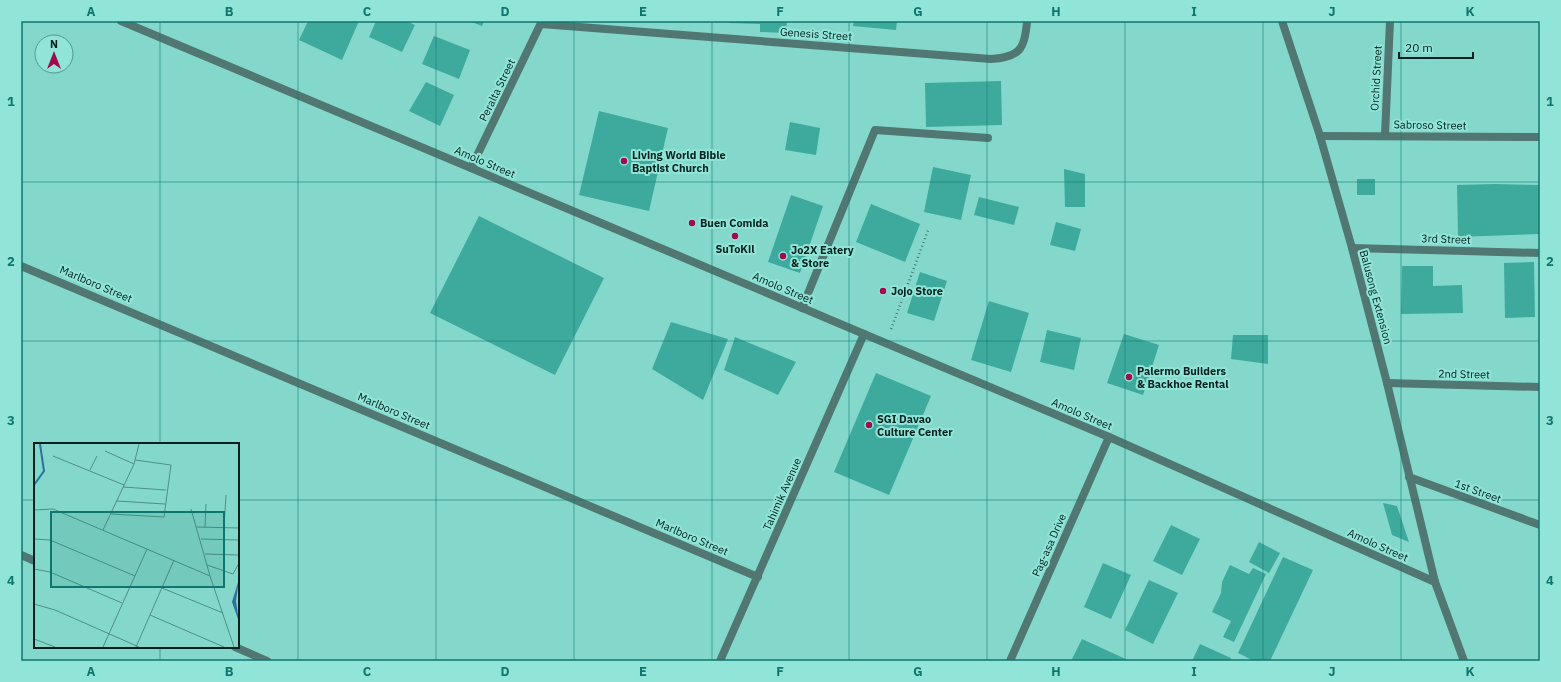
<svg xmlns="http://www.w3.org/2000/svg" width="1561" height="682" viewBox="0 0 1561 682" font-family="'IBM Plex Sans',sans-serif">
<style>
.building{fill:#3eaa9d}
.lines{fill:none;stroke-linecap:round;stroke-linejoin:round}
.path{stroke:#417b73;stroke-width:2.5;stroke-dasharray:1 3;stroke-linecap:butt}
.service{stroke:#507771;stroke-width:8}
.minor{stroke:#507771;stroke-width:8}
.tertiary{stroke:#507771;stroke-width:8}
.grid{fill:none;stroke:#0f766e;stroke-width:1;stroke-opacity:0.55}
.poi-dot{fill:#a10b4d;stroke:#91e5d8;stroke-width:1.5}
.labels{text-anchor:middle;stroke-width:4;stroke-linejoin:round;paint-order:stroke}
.street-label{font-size:11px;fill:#00211d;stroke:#91e5d8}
.poi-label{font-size:11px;font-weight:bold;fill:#00211d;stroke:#91e5d8;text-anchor:start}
.inset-river{fill:none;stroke:#2f70a0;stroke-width:2}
.inset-road{fill:none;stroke:#4f8f85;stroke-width:1}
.view{fill:#0f766e;fill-opacity:0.15;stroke:#0f766e;stroke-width:2}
.inset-edge{fill:none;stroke:#00211d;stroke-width:2}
.neatline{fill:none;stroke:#0f766e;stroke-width:1.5}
.grid-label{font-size:13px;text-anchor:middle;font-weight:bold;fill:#0f766e}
</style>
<rect width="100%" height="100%" fill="#84d8cb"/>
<g class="building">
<path d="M308,21H359L342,60L299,40Z"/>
<path d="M376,21H406L415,25L402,52L369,37Z"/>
<path d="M469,21H484L482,26Z"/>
<path d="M730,21H787L786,33L760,32V24L729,23Z"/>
<path d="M854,21H897L896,30L853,26Z"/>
<path d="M434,36L470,50L459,79L422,64Z"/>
<path d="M1001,81L1002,125L926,127L925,83Z"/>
<path d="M426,82L454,95L440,126L409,111Z"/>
<path d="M599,111L668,128L649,211L579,195Z"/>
<path d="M790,122L820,128L816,155L785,150Z"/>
<path d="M933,167L971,175L961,220L924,212Z"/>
<path d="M1064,169L1085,174V207H1065Z"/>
<rect x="1357" y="179" width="18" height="16"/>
<path d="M1494,184L1540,185V234L1458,237L1457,185Z"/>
<path d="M791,195L823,206L800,273L768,262Z"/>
<path d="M979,197L1019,207L1014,225L974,215Z"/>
<path d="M871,204L920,224L905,262L856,242Z"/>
<path d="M479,216L604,278L555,375L430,313Z"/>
<path d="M1056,222L1081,229L1075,251L1050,245Z"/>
<path d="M1534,262L1535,317L1505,318L1504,263Z"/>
<path d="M1402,266H1433V286L1462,285L1463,313L1401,314Z"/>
<path d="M920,272L947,281L934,321L907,313Z"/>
<path d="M989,301L1029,313L1011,372L971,360Z"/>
<path d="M671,322L728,339L703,400L652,369Z"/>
<path d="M1047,330L1081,338L1074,370L1040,362Z"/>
<path d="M1124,334L1159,345L1143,395L1107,383Z"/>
<path d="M1233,335H1268V364L1231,359Z"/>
<path d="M735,337L796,362L778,395L724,370Z"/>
<path d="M876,373L931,396L889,495L834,472Z"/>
<path d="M1383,503L1397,506L1409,542L1392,535Z"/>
<path d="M1171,525L1200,539L1182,575L1153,561Z"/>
<path d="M1259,542L1280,553L1269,573L1249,562Z"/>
<path d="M1283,557L1313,570L1270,661H1254L1238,653Z"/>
<path d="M1103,563L1131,575L1111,619L1084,607Z"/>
<path d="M1230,565L1249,574L1253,568L1266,574L1234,642L1223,637L1231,621L1212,612L1221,593L1222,582Z"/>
<path d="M1149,580L1178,593L1153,644L1125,630Z"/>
<path d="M1082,639L1130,661H1071Z"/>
<path d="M1200,644L1231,658L1230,661H1192Z"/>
</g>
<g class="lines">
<path class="path" d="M891,329L929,228"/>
<path class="service" d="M802,308L875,130L988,138"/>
<g class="minor">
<path d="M121,21L471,168"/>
<path d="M1282,21L1320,136L1352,248L1387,383L1435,582L1464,661"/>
<path d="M541,24L991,59C1020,57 1025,49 1027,21"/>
<path d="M1385,135L1390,21"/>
<path d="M1320,136L1540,137"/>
<path d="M1352,248L1540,253"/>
<path d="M21,266L758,577"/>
<path d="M864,334L1109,437L1435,582"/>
<path d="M1387,383L1540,387"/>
<path d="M1409,477L1540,525"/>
<path d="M21,555L35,561"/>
<path d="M235,647L267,661"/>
<path d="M1010,661L1109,437"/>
</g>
<path class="tertiary" d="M542,21L471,168L864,334L720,661"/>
</g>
<path class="grid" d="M160,21V444M298,21V661M436,21V661M574,21V661M712,21V661M849,21V661M987,21V661M1125,21V661M1263,21V661M1401,21V661M21,182H1540M21,341H1540M21,500H35M238,500H1540M160,647V661"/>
<g class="poi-dot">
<circle cx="624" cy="161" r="4"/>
<circle cx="692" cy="223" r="4"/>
<circle cx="735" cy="236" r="4"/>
<circle cx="783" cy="256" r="4"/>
<circle cx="883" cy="291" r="4"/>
<circle cx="1129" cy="377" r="4"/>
<circle cx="869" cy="425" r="4"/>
</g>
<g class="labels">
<g class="street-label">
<text transform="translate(816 34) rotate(4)" y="4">Genesis Street</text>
<text transform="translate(1376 78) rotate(-87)" y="4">Orchid Street</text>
<text transform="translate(497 90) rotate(-64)" y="4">Peralta Street</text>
<text transform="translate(1430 125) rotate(1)" y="4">Sabroso Street</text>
<text transform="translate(485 162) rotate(23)" y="4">Amolo Street</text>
<text transform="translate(1446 239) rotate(2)" y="4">3rd Street</text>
<text transform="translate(96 284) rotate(23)" y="4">Marlboro Street</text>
<text transform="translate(783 288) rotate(23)" y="4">Amolo Street</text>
<text transform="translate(1376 297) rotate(75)" y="4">Balusong Extension</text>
<text transform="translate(1464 374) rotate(1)" y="4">2nd Street</text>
<text transform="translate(394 411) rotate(23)" y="4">Marlboro Street</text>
<text transform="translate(1082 414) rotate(23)" y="4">Amolo Street</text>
<text transform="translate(1478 491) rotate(20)" y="4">1st Street</text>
<text transform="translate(782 494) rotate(-66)" y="4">Tahimik Avenue</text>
<text transform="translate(692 537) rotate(23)" y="4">Marlboro Street</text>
<text transform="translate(1049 545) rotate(-66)" y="4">Pag-asa Drive</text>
<text transform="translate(1378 545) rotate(24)" y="4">Amolo Street</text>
</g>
<g class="poi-label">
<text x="632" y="159">Living World Bible<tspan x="632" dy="13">Baptist Church</tspan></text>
<text x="700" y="227">Buen Comida</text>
<text x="735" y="253" text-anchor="middle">SuToKil</text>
<text x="791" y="254">Jo2X Eatery<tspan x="791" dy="13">&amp; Store</tspan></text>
<text x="891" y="295">Jojo Store</text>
<text x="1137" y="375">Palermo Builders<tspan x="1137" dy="13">&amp; Backhoe Rental</tspan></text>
<text x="877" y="423">SGI Davao<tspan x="877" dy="13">Culture Center</tspan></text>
</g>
</g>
<g transform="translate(34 443)">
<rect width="205" height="205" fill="#84d8cb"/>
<path d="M205,136L202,158L205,179L198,159Z" fill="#2f70a0"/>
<path class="inset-river" d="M0,42L10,28L6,1"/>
<path class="inset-road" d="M71,8L100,21M19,13L90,42M56,27L63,13M89,44L132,47M83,58L131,61M157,66L176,133L200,204M0,67L19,66L176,133M77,71L130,74L137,22L101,17M163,84L205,85M171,84L172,61M190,84L192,52M69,87L100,21L105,1M0,96L16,97L101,133M167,96L205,97M171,111L205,112M173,122L199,131L205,120M0,126L16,129L88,160M128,145L189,170M0,161L21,167L105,204M116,172L190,204M0,196L21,204M69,204L113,106M102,204L140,117"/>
<path class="view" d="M17,69H190V144H17Z"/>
<rect width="205" height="205" class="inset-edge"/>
</g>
<rect width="1561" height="682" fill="none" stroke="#91e5d8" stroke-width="44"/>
<g transform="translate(54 54)"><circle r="19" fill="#91e5d8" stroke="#57978d"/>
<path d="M0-3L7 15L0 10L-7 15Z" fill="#a10b4d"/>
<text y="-6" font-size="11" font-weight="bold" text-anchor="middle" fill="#00211d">N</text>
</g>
<path d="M1399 52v6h74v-6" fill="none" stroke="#00211d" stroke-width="2"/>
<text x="1405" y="52" font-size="12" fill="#00211d" stroke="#91e5d8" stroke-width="3" paint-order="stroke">20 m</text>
<rect x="22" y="22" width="1517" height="638" class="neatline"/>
<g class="grid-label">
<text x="91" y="16">A</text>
<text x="229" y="16">B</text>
<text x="367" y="16">C</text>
<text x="505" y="16">D</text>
<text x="643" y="16">E</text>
<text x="780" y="16">F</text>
<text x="918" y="16">G</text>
<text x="1056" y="16">H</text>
<text x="1194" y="16">I</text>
<text x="1332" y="16">J</text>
<text x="1470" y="16">K</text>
<text x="11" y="106">1</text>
<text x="1550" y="106">1</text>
<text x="11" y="266">2</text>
<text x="1550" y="266">2</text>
<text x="11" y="425">3</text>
<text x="1550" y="425">3</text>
<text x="11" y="585">4</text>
<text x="1550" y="585">4</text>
<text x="91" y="676">A</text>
<text x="229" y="676">B</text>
<text x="367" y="676">C</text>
<text x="505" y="676">D</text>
<text x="643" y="676">E</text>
<text x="780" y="676">F</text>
<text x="918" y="676">G</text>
<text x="1056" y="676">H</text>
<text x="1194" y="676">I</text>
<text x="1332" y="676">J</text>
<text x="1470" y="676">K</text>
</g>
</svg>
